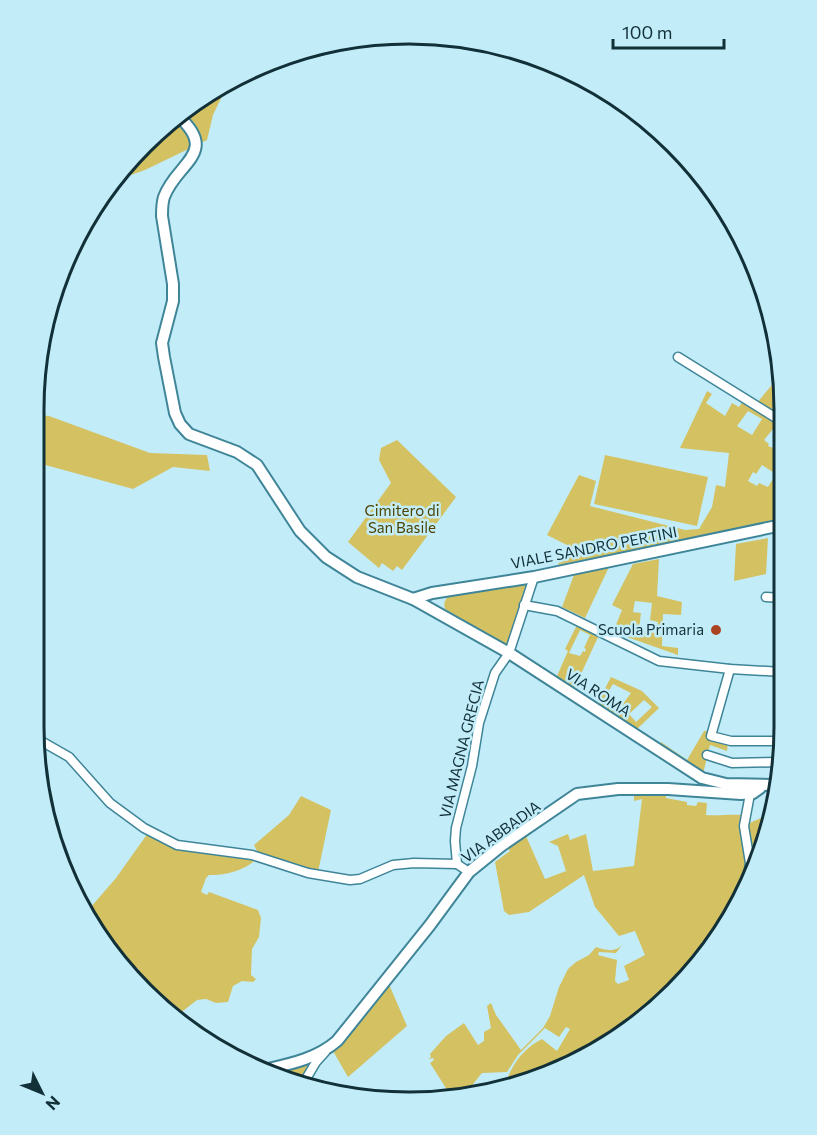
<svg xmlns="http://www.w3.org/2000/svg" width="817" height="1135" viewBox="0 0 817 1135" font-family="Commissioner,sans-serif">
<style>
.green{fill:#d4c262;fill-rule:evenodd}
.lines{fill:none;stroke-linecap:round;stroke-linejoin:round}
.minor-casing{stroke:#3f8598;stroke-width:11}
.tertiary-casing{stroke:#3f8598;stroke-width:14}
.minor{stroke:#fff;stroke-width:8}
.tertiary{stroke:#fff;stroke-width:10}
.poi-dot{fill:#ab4420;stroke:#c3ecf9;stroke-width:2}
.labels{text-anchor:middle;stroke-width:5;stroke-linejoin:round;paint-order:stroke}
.park-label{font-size:15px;fill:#4d4200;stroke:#c3ecf9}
.street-label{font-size:15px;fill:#123038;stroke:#c3ecf9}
.poi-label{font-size:15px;fill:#123038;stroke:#c3ecf9;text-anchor:end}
.rim{fill:none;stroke:#123038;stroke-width:3}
</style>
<rect width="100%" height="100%" fill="#c3ecf9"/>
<g class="green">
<path d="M226,88L213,115L207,140L145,170L117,180L161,126Z"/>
<path d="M781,374V399L770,413L756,404Z"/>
<path d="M707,391L712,394L706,403L725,416L732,403L739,407L743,401L781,425V435L773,429L764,440L769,444L768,446L776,449L778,446L781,448V478L774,491L782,495V520L558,565L567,545L547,535L579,475L596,481L590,506L685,530L699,529L712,507L716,485L725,487L729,453L680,448ZM748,411L762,419L752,435L737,426ZM762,465L776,474L768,487L759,483L757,486L748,481L753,472L756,474Z"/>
<path d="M39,415L49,416L150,453L207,455L210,471L173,467L133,489L38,463Z"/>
<path d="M397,440L456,497L402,570L397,566L393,571L382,563L379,568L348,542L391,483L379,460L381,448Z"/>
<path d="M605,455L708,477L697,526L594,504Z"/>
<path d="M768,538L766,574L734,581L736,544Z"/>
<path d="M659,559L657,596L682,602L681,615L663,614L662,646L678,648V655L613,632L622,610L612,605L633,564ZM635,601L652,603L650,620L658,622L656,633L639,630L641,613L633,612Z"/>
<path d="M609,567L585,618L562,607L574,575Z"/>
<path d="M527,580L508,647L445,609C443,603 445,599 450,595Z"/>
<path d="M577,625L599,635L574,689L557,676L568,651L565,649ZM580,630L590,635L584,648L586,649L585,652L583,651L580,656L569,653Z"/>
<path d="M611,677L642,691L659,708L636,730L597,704ZM613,684L631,693L622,705L615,701L613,703L606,695ZM644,700L652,707L636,722L629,714Z"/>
<path d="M704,731H708L707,738L728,743L727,751L710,745L703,774L657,746L661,742L687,760Z"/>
<path d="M634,791L666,794V798L687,802V805L696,806L698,802L707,803L706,815C719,816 730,814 743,815L745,825L766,816L745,892L656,1009L553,1073L505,1085C511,1065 524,1048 542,1039L557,1051L570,1029L566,1027L559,1037L545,1028L518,1055L507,1072L482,1073L473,1084L469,1096L453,1099L430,1063L434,1060L433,1058L428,1059L431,1057L430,1054L446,1036L464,1023L478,1045L484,1041V1032L491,1028L487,1006L491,1003L496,1015L521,1050L543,1028L550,1016L559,987L568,969L576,962L589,955L596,947C606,950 614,953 622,945L616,953L599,952L598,955L617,960L615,981L618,984L629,980L624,966L645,955L635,931L619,936L595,907L584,875L529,912L509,915L504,911L495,862L510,851L507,847L526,836L545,879L566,871L558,846L549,842L568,834L570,840L586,834L593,871L634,866L642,799L634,801Z"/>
<path d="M301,796L331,810L318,872L261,854L257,851L254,845L289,815Z"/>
<path d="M148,833L154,837L256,859C247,870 223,876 209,875L206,878L201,892L207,895L209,892L258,910L261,918L259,937L252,949L251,975L256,979L253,982L242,981L233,986L228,1002L216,1003L206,999L197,1000L174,1018L168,1013L164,1005L158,1006L144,989L146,988L138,968L130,974L96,935L87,914L90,908L116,878Z"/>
<path d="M388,982L407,1026L348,1077L333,1051L343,1042Z"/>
<path d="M301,1064H307L308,1066L300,1083L274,1074Z"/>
</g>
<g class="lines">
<defs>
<g id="minor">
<path d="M678,357L781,421"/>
<path d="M780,455H781"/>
<path d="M766,597L782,598"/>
<path d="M524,605L557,611L659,661L730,669L783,672"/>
<path d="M730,669L711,736L731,741H783"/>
<path d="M34,737L69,757L110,803L144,828L177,845L252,855L308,873L350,880L360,879L393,865L414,863L457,864L469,872"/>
<path d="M707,755L732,763L780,762"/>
<path d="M457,864L455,841L456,828L472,766L479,723L495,673L509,653L534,577"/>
<path d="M740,899L748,877L750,863L744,826L750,794"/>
<path d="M303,1084L316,1062L325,1052"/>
</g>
<g id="tertiary">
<path d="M178,116C220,153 176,163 164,197C162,203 162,210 162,216L173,284V301L162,343L164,357L175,413L180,424L189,434L237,452L257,465L300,531L326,557L357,577L413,599L509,653L702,778L726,784L774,785"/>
<path d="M413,599L432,593L534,577L782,525"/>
<path d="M264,1070C290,1064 316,1059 337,1041L430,925L469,872L501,846L577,794L618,789H668L741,794L753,793L760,788L761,785"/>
</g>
</defs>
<use href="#minor" class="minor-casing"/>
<use href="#tertiary" class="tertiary-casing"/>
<use href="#minor" class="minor"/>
<use href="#tertiary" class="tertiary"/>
</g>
<circle class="poi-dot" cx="716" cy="630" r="6"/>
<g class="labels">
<g class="park-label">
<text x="402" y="516">Cimitero di<tspan x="402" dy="17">San Basile</tspan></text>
</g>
<g class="street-label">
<text transform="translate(594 548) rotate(-11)" y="5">VIALE SANDRO PERTINI</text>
<text transform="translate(598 693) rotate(33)" y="5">VIA ROMA</text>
<text transform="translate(462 749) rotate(-76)" y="5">VIA MAGNA GRECIA</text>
<text transform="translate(501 832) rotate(-36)" y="5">VIA ABBADIA</text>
</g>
<g class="poi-label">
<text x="704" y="635">Scuola Primaria</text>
</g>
</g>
<path d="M0 0H817V1135H0ZM409 44H409A365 365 0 0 1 774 409V727A365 365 0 0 1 409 1092H409A365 365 0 0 1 44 727V409A365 365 0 0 1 409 44Z" fill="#c3ecf9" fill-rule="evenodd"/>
<path class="rim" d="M409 44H409A365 365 0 0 1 774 409V727A365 365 0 0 1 409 1092H409A365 365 0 0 1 44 727V409A365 365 0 0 1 409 44Z"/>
<g transform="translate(42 1093) rotate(133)" stroke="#c3ecf9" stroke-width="4.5" paint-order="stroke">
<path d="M0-4.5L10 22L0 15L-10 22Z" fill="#123038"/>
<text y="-9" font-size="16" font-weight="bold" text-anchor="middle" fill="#123038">N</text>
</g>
<path d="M613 39v9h111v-9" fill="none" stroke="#123038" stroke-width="3"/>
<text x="622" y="39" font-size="18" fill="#123038" stroke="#c3ecf9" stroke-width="4.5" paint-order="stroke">100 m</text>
</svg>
